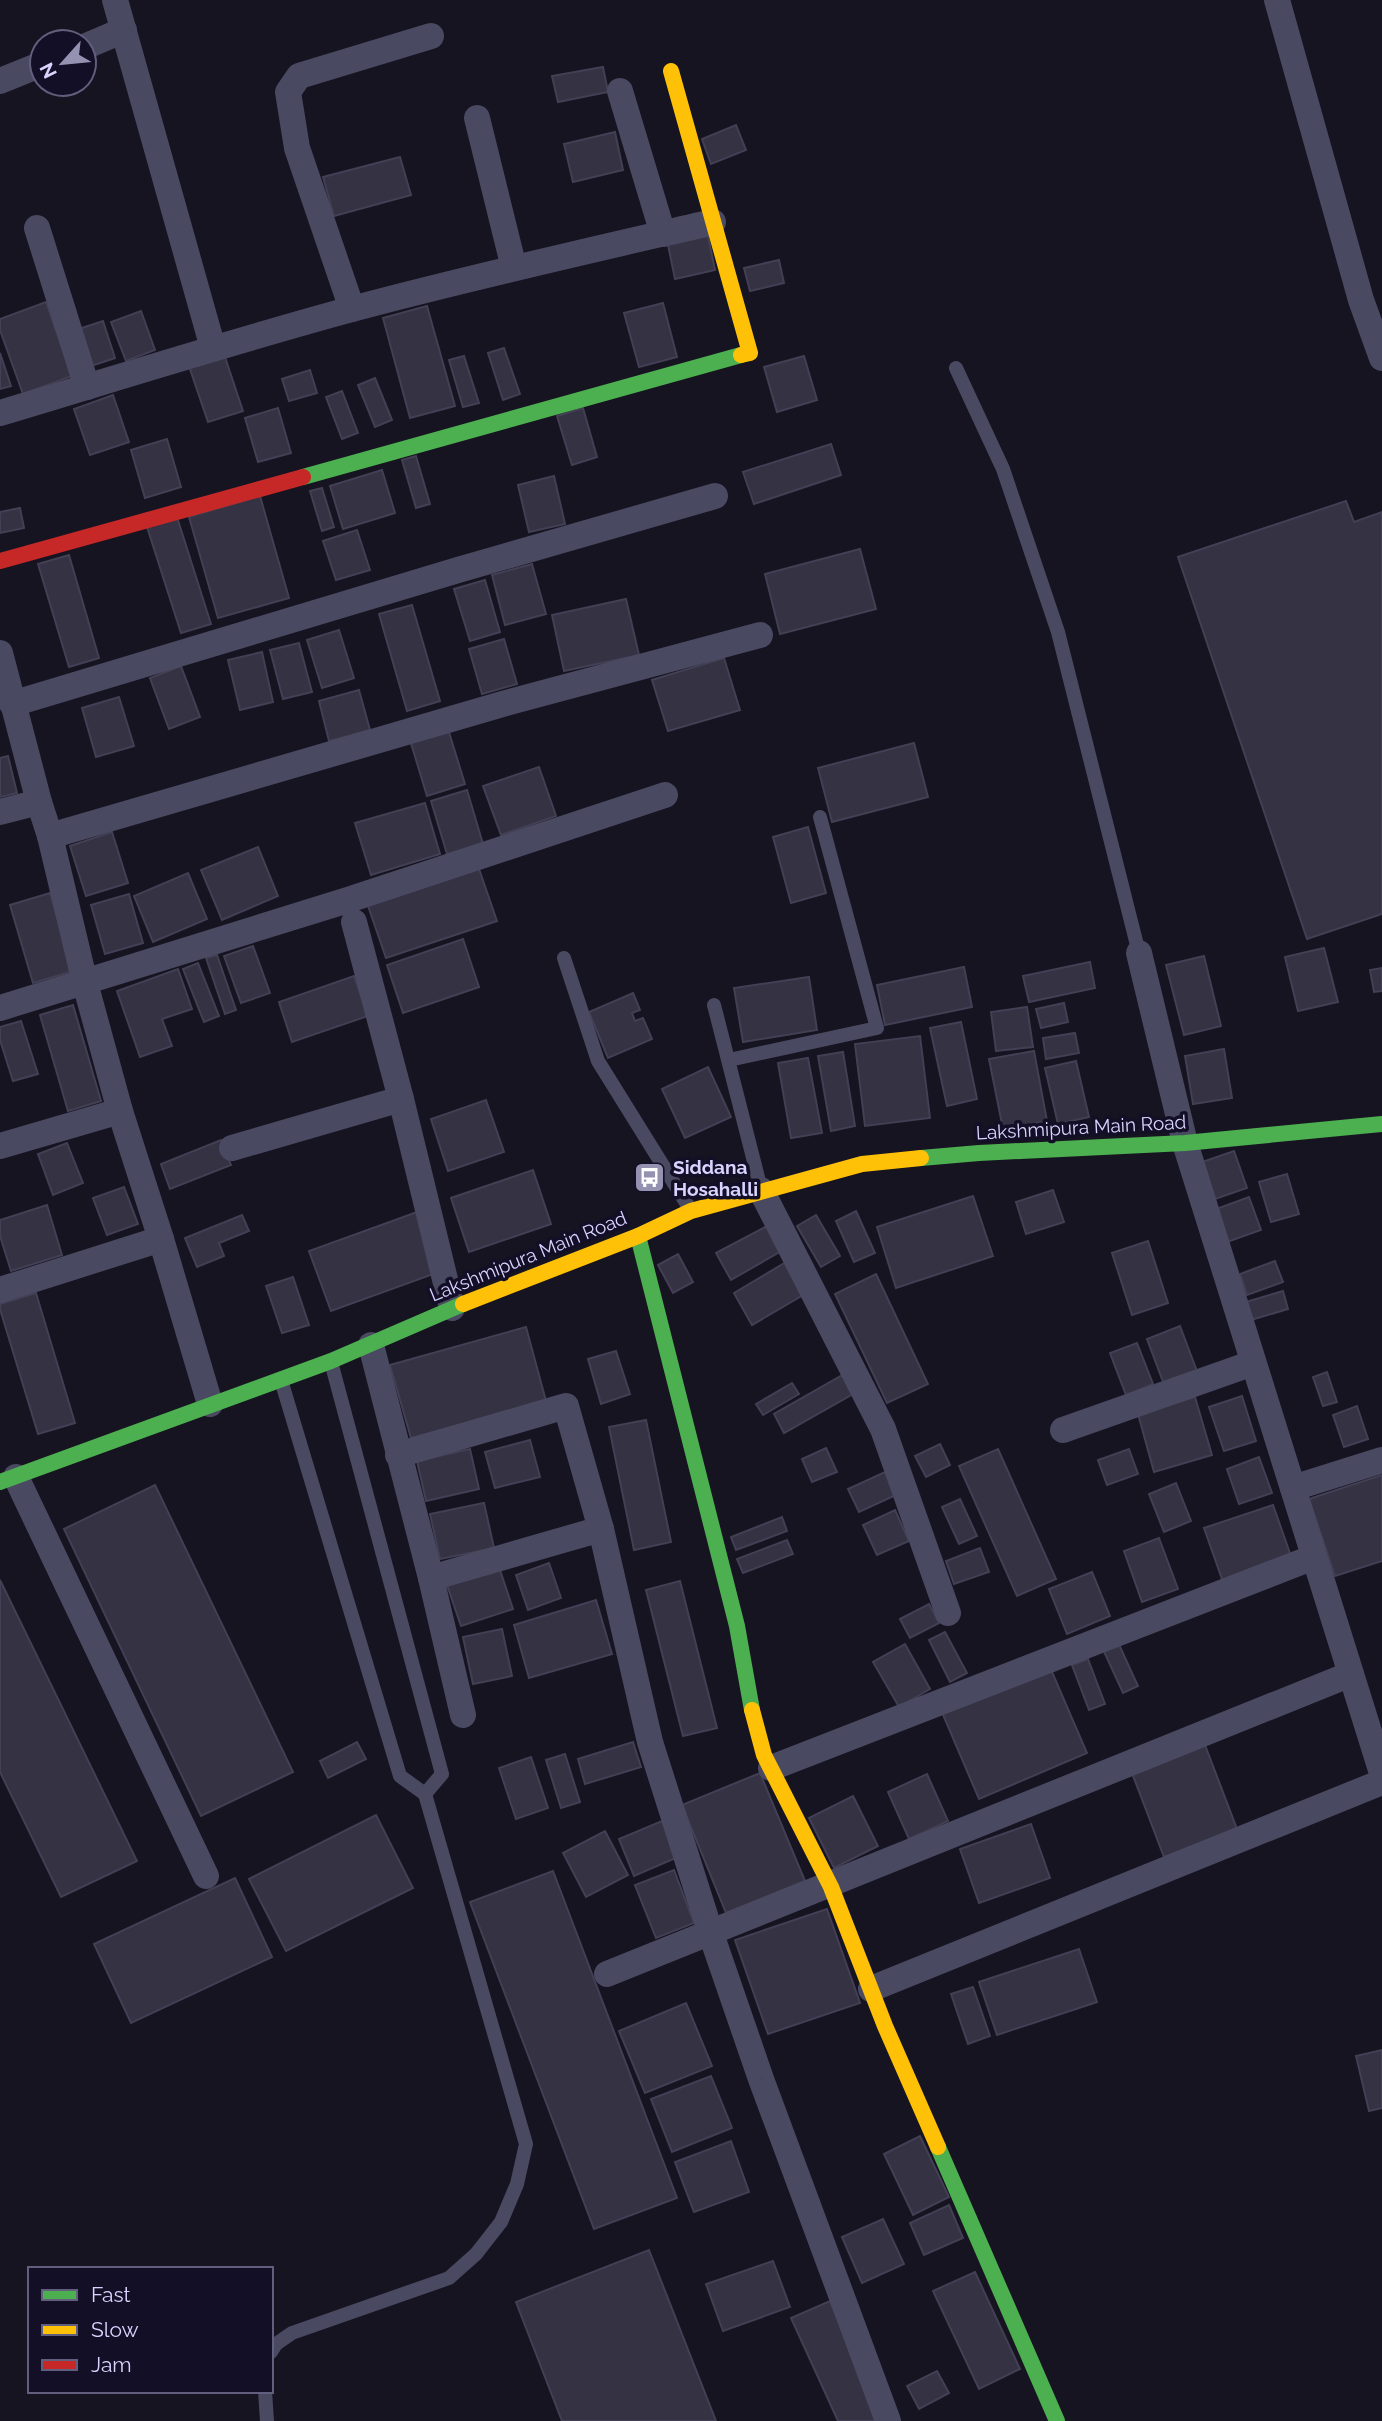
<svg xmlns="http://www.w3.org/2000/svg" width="1382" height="2421" viewBox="0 0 1382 2421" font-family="Raleway,sans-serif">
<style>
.building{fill:#343243;stroke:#433f54;stroke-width:2}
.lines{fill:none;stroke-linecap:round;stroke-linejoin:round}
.lane{stroke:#4a4962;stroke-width:14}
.street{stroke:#4a4962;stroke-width:26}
.fast{stroke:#4caf50;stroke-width:16}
.slow{stroke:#ffc107;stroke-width:16}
.jam{stroke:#c62828;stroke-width:16}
.labels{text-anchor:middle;stroke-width:7;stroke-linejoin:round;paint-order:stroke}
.street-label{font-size:19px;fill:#d9d4ff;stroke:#130f26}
.poi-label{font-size:19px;font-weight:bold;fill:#d9d4ff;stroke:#130f26;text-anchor:start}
</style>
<rect width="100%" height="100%" fill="#161421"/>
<g class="building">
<path d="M603,67L608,92L558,102L552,76Z"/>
<path d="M736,125L746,150L711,164L702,139Z"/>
<path d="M615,132L623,170L573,182L564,144Z"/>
<path d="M400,157L411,195L334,216L323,177Z"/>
<path d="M708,236L715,270L675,279L668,245Z"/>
<path d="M779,260L784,283L750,291L744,268Z"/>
<path d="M46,302L72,376L23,394L0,330V319Z"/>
<path d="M663,303L677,357L639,367L624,313Z"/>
<path d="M427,306L455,406L410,418L383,318Z"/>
<path d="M141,311L155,350L126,361L111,322Z"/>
<path d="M103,321L115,358L91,366L79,329Z"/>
<path d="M504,348L520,394L503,400L488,353Z"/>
<path d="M0,353L11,386L0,389Z"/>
<path d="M224,354L243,411L208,422L189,366Z"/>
<path d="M464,356L479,403L463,407L449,360Z"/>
<path d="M804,356L817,400L777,412L764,367Z"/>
<path d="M310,370L317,393L289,401L282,379Z"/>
<path d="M375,378L392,420L375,427L358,385Z"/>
<path d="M342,391L358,433L342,439L326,397Z"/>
<path d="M113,395L129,442L90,455L74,409Z"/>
<path d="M278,408L291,453L258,462L245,418Z"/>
<path d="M583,408L597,457L572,465L557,416Z"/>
<path d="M167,439L181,487L145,498L131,450Z"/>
<path d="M831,444L841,475L754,504L743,472Z"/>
<path d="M416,456L430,504L416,508L402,460Z"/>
<path d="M382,470L395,513L343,529L330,486Z"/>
<path d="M554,476L565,524L529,532L518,485Z"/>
<path d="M322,488L334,527L322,531L310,491Z"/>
<path d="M260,496L289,598L218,618L189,517Z"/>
<path d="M1346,501L1354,522L1382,512V914L1307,939L1178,557Z"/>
<path d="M20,508L24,528L0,533V512Z"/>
<path d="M177,517L211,624L181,633L147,527Z"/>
<path d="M357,530L370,570L336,580L323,541Z"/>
<path d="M860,549L876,609L780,634L765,574Z"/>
<path d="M69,555L99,658L69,667L38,564Z"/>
<path d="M532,564L546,614L505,625L492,575Z"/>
<path d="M485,580L500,632L470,641L454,589Z"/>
<path d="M626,599L639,655L564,671L552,615Z"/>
<path d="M412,605L440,701L407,711L379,614Z"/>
<path d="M339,630L354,678L322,688L307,640Z"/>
<path d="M504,639L517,684L482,694L469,649Z"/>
<path d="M299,643L312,692L283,699L270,650Z"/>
<path d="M262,652L273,702L240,710L228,660Z"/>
<path d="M724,658L740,710L668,731L652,680Z"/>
<path d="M181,666L200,717L169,729L150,678Z"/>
<path d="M359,690L370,730L329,741L319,701Z"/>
<path d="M119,697L134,746L96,757L82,708Z"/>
<path d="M448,729L465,784L427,796L410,740Z"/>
<path d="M914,743L928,797L832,822L818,768Z"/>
<path d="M8,756L17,793L0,797V758Z"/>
<path d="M539,767L556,816L501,835L483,786Z"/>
<path d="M467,790L483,844L447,854L431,801Z"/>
<path d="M425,803L440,854L371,875L355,823Z"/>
<path d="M808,827L826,893L791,903L773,837Z"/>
<path d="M112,832L128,883L86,896L70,846Z"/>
<path d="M258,847L278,896L222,920L201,870Z"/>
<path d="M478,866L497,921L386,958L367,903Z"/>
<path d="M188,873L207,919L153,942L134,896Z"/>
<path d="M50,893L73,971L33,983L10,905Z"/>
<path d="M129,894L143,943L105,954L91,905Z"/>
<path d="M463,939L479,987L403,1013L387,965Z"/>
<path d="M253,946L270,993L241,1003L224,956Z"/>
<path d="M1324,948L1338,1002L1298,1011L1285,957Z"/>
<path d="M217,955L236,1010L225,1014L206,958Z"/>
<path d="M1204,956L1221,1026L1184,1035L1166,965Z"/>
<path d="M1090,962L1095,988L1029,1002L1023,976Z"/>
<path d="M198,963L219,1016L204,1022L183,969Z"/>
<path d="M964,967L972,1007L885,1025L877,985Z"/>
<path d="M1382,968V991L1374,992L1370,970Z"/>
<path d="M178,969L192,1009L162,1019L172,1046L140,1057L117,991Z"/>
<path d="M354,976L368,1016L292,1042L279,1002Z"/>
<path d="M809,977L817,1030L743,1042L734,988Z"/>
<path d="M633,993L640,1010L632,1013L635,1021L643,1018L652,1039L608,1058L589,1012Z"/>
<path d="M1064,1003L1068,1022L1041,1028L1036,1009Z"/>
<path d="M73,1005L101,1101L68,1111L40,1015Z"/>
<path d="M1027,1007L1033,1047L996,1051L991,1012Z"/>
<path d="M21,1021L38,1074L13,1081L0,1040V1027Z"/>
<path d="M961,1022L977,1099L947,1106L930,1028Z"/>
<path d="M1075,1033L1079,1053L1046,1059L1043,1038Z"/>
<path d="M920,1036L930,1118L865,1126L855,1044Z"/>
<path d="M1224,1049L1232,1098L1193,1104L1185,1056Z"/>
<path d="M1034,1051L1047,1121L1003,1129L989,1059Z"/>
<path d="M843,1052L855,1126L831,1131L818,1056Z"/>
<path d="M808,1058L822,1133L791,1138L778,1063Z"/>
<path d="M1076,1061L1089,1117L1058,1124L1045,1068Z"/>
<path d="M708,1067L731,1117L685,1138L662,1089Z"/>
<path d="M486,1100L504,1152L448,1171L431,1119Z"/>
<path d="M221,1140L231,1165L170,1189L161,1164Z"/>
<path d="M67,1143L83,1183L53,1195L38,1154Z"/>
<path d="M1234,1151L1247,1188L1215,1199L1202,1162Z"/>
<path d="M533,1170L551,1224L469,1252L451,1198Z"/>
<path d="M1287,1174L1299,1214L1271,1222L1259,1182Z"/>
<path d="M124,1187L138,1224L107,1235L93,1198Z"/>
<path d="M1053,1190L1064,1222L1026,1234L1016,1202Z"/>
<path d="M973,1196L993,1256L896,1288L877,1227Z"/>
<path d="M1249,1197L1261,1230L1227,1242L1216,1209Z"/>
<path d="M47,1205L62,1255L11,1271L0,1236V1220Z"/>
<path d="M856,1211L875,1253L854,1262L836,1221Z"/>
<path d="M417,1212L439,1272L331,1311L309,1251Z"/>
<path d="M242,1215L249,1231L219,1243L224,1256L197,1267L185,1238Z"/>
<path d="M816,1215L840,1256L821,1267L797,1226Z"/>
<path d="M771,1224L785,1249L731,1280L716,1253Z"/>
<path d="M1148,1241L1168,1303L1132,1315L1112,1253Z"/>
<path d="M678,1254L693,1282L673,1293L658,1265Z"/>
<path d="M1275,1261L1283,1282L1247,1295L1240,1274Z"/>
<path d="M786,1262L805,1294L752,1325L734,1293Z"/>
<path d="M876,1274L928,1384L887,1403L835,1294Z"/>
<path d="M293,1277L309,1325L282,1333L266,1286Z"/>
<path d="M1283,1291L1288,1309L1251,1320L1246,1302Z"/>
<path d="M36,1293L75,1423L38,1434L0,1309V1304Z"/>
<path d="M1180,1326L1198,1374L1165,1387L1147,1339Z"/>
<path d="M526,1327L546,1401L411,1438L390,1365Z"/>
<path d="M1137,1343L1153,1384L1126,1395L1110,1353Z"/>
<path d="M616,1351L630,1394L601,1404L588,1359Z"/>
<path d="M1327,1372L1337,1402L1323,1406L1313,1377Z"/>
<path d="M844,1374L855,1393L784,1433L774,1414Z"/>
<path d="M792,1383L799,1394L763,1415L756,1404Z"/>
<path d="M1242,1396L1256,1441L1224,1451L1209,1407Z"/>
<path d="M1195,1397L1212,1455L1154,1472L1138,1414Z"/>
<path d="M1357,1406L1368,1439L1344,1447L1333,1415Z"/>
<path d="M646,1420L671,1542L634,1550L609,1427Z"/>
<path d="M530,1440L540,1477L495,1488L485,1452Z"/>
<path d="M940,1444L950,1465L926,1477L915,1456Z"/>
<path d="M826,1448L837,1472L812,1482L802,1459Z"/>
<path d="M470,1449L479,1489L426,1501L417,1461Z"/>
<path d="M998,1449L1056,1579L1017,1596L959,1466Z"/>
<path d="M1129,1449L1138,1474L1107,1485L1098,1460Z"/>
<path d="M1259,1457L1272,1493L1239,1504L1227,1469Z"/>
<path d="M885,1472L896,1495L859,1512L848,1489Z"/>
<path d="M1382,1475V1561L1335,1576L1309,1499Z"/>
<path d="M1176,1483L1191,1521L1164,1532L1149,1494Z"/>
<path d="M155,1485L293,1772L201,1816L64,1529Z"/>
<path d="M960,1499L977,1536L959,1544L942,1507Z"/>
<path d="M484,1503L494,1548L440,1559L430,1514Z"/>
<path d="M1273,1505L1292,1559L1223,1582L1204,1528Z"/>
<path d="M895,1510L909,1541L877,1555L863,1525Z"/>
<path d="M782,1517L787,1531L736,1550L731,1537Z"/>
<path d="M1159,1538L1178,1589L1142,1602L1124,1551Z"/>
<path d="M787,1540L793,1554L743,1573L737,1559Z"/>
<path d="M980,1548L989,1572L954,1584L946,1561Z"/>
<path d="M549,1563L561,1598L528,1610L516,1575Z"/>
<path d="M499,1567L513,1609L461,1626L447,1585Z"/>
<path d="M1092,1572L1110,1616L1067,1634L1049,1589Z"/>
<path d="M0,1580L137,1861L61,1897L0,1772Z"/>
<path d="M680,1581L717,1728L683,1736L646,1590Z"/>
<path d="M596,1600L612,1654L529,1678L514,1625Z"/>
<path d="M929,1604L939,1623L910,1638L900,1619Z"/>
<path d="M502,1629L512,1676L473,1684L463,1637Z"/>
<path d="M945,1632L967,1673L950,1682L929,1640Z"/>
<path d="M1116,1638L1138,1686L1123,1693L1101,1645Z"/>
<path d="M905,1644L930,1689L899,1707L873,1662Z"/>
<path d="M1088,1659L1105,1704L1089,1710L1072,1665Z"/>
<path d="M1049,1665L1087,1753L979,1799L941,1710Z"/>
<path d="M357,1742L366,1759L328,1778L320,1761Z"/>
<path d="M633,1742L641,1767L585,1784L578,1759Z"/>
<path d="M1205,1745L1237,1829L1164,1857L1132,1773Z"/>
<path d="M565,1754L580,1802L561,1808L546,1760Z"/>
<path d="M531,1757L548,1808L516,1819L499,1768Z"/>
<path d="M760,1773L805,1881L726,1913L682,1805Z"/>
<path d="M927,1774L948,1821L909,1839L888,1792Z"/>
<path d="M853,1796L878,1846L834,1868L809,1818Z"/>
<path d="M376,1815L413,1888L286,1951L249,1879Z"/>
<path d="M662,1821L678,1857L634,1876L619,1839Z"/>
<path d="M1031,1824L1050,1878L979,1903L960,1849Z"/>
<path d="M605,1831L628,1875L586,1897L563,1853Z"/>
<path d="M674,1870L694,1923L656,1938L635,1885Z"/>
<path d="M553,1871L677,2198L594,2229L470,1902Z"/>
<path d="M235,1878L272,1957L131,2023L94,1944Z"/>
<path d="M827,1909L860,2003L768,2034L735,1940Z"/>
<path d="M1079,1949L1097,2002L997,2035L979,1982Z"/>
<path d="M973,1987L990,2036L968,2044L951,1994Z"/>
<path d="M686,2003L712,2066L645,2093L619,2031Z"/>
<path d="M1382,2050V2108L1369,2111L1356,2056Z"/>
<path d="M711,2076L732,2128L672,2152L651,2099Z"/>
<path d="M920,2136L949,2197L913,2215L884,2154Z"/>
<path d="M731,2141L749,2192L694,2212L675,2162Z"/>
<path d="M949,2205L963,2238L924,2255L910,2223Z"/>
<path d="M883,2219L904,2264L862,2283L842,2237Z"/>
<path d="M649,2250L716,2421H562L516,2302Z"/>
<path d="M773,2261L790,2307L723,2331L706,2284Z"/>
<path d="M975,2272L1020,2369L979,2389L933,2291Z"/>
<path d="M830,2301L881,2421H838L791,2318Z"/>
<path d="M937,2371L949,2393L919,2409L907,2386Z"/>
</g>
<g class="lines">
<g class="lane">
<path d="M956,368L1003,469L1058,632L1139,953"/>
<path d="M564,958L598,1061L690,1209"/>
<path d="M714,1005L761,1189"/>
<path d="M729,1060L877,1028L820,817"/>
<path d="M331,1362L442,1774L425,1794"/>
<path d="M271,2352L276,2344L292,2333L449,2278L476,2254L501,2222L517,2184L526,2144L425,1794L400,1776L281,1380"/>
<path d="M265,2391L267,2421"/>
</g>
<g class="street">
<path d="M115,0L213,348"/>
<path d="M1277,0L1361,300L1382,358"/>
<path d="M84,47L124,30"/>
<path d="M0,81L42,64"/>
<path d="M620,91L663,234"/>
<path d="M477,118L514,268"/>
<path d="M37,228L87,387"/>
<path d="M352,309L297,148L288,92L299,76L431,36"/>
<path d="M0,413C117,378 234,341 352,309C471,277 592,250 713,222"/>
<path d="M0,653L39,802L50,836L85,983L120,1111L161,1239L210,1404"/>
<path d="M12,704L458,570L715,496"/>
<path d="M0,812L39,802"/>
<path d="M50,836L506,703L760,635"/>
<path d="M354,922L401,1099L452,1308"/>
<path d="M1139,953L1185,1143L1382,1773"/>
<path d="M0,1008L348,900L665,795"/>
<path d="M0,1146L120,1111"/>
<path d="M232,1148L401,1099"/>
<path d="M761,1190L883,1429L948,1613"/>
<path d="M0,1290L161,1239"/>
<path d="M371,1345L431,1578L601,1529"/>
<path d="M1063,1430L1253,1363"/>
<path d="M398,1455L566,1406L601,1529L650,1742L710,1931L761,2079L888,2421"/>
<path d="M16,1477L206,1876"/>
<path d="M1293,1488L1382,1460"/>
<path d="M431,1578L463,1715"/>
<path d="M771,1768L1314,1557"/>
<path d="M607,1974L1351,1674"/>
<path d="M871,1989L1382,1782"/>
</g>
<g class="fast">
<path d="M303,477L741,355"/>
<path d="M921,1158L979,1153L1185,1143L1382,1124"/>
<path d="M638,1236L737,1626L752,1710"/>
<path d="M0,1482L331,1361L463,1304"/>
<path d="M938,2147L1057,2421"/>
</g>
<g class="slow">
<path d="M671,71L750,353L741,355"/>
<path d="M463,1304L638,1236L691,1211L862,1164L921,1158"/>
<path d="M752,1710L764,1755L831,1887L885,2026L938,2147"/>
</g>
<path class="jam" d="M0,561L303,477"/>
</g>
<defs>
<symbol id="bus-square" viewBox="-11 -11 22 22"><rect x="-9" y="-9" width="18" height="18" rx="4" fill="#9591b1" stroke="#130f26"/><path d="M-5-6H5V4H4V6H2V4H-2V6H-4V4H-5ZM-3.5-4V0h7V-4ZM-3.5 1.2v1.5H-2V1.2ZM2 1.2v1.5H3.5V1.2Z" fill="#fff"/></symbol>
</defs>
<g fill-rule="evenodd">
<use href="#bus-square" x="632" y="1160" width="35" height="35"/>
</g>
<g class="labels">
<g class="street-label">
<text transform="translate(1081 1127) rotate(-3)" y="7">Lakshmipura Main Road</text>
<text transform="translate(528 1256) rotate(-22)" y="7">Lakshmipura Main Road</text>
</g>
<g class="poi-label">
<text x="673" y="1174">Siddana<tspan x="673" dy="22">Hosahalli</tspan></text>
</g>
</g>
<rect x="28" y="2267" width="245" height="126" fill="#130f26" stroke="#625e7d" stroke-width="2"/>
<rect x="42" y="2290" width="35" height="10" fill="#4caf50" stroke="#625e7d" stroke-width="2"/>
<text x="91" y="2302" font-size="21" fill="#d9d4ff">Fast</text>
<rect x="42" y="2325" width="35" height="10" fill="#ffc107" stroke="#625e7d" stroke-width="2"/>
<text x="91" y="2337" font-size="21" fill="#d9d4ff">Slow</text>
<rect x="42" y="2360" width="35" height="10" fill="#c62828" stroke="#625e7d" stroke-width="2"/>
<text x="91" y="2372" font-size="21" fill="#d9d4ff">Jam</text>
<g transform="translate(63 63) rotate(243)"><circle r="33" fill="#130f26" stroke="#625e7d" stroke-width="2"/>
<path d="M0-5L12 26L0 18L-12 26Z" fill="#9591b1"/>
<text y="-10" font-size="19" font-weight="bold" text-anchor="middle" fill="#d9d4ff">N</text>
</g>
</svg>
